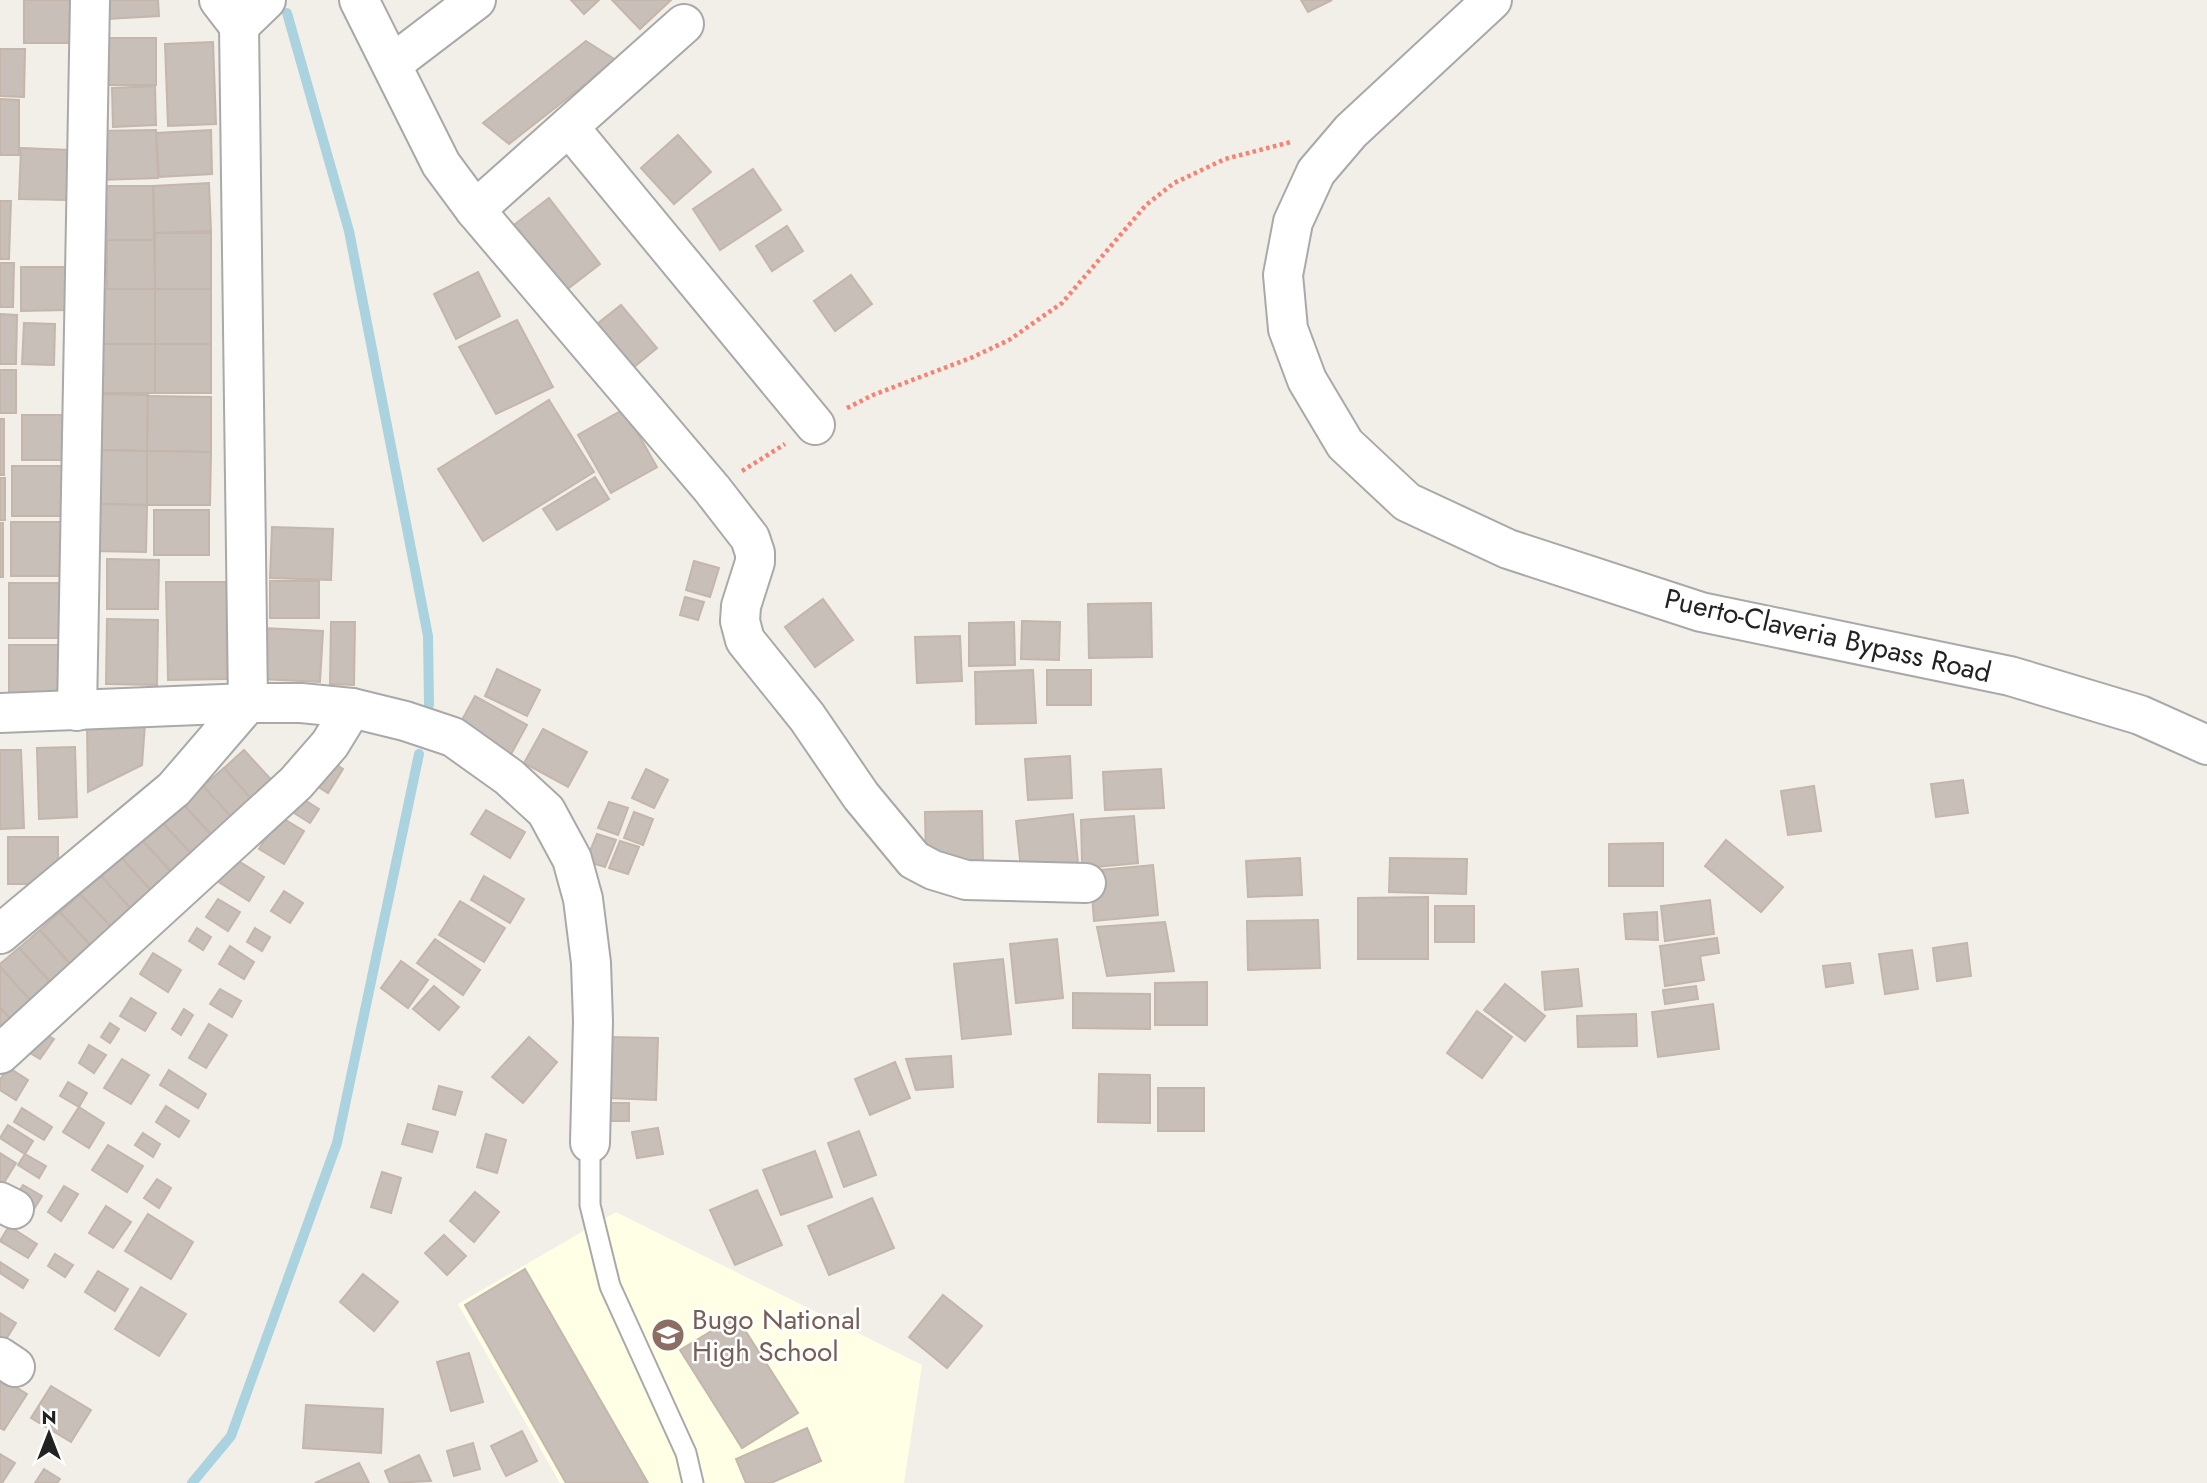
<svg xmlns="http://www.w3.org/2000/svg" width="2207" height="1483" viewBox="0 0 2207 1483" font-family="Jost,sans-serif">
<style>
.education{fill:#ffffe5}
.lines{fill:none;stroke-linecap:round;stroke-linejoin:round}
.stream{stroke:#aad3df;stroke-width:10}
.building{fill:#c7bfb8;stroke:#c4b6ab;stroke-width:2}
.service-casing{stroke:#a9a9a9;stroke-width:23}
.minor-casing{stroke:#a9a9a9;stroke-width:42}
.tertiary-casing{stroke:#a9a9a9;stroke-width:42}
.path{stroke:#fa8072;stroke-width:4.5;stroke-dasharray:3.5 3.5;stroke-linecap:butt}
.service{stroke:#fff;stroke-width:19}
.minor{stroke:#fff;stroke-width:38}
.tertiary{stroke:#fff;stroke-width:38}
.labels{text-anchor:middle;stroke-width:5;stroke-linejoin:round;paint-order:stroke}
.street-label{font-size:28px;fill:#222;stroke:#fff}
.education-label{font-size:28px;fill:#785e54;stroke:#fff;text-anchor:start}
</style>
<rect width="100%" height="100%" fill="#f2efe9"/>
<path class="education" d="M616,1212L922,1365L904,1483H560L458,1304Z"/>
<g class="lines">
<g class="stream">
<path d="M287,13L349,231L428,636L429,705"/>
<path d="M192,1483L231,1436L337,1143L419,754"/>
</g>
</g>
<g class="building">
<path d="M24,0H75L74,43H24Z"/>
<path d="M107,0H158L159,16L107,19Z"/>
<path d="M571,0H599L584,14Z"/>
<path d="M612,0H671L640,29Z"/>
<path d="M1301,0H1332L1308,12Z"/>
<rect x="103" y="38" width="53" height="47"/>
<path d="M586,41L616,60L509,144L483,123Z"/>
<path d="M213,42L216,124L168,126L165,44Z"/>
<path d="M0,49H25L24,97L0,96Z"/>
<path d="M155,86L156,125L113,127L112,88Z"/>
<path d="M0,99L19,100V155H0Z"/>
<path d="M156,130L158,178L99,180L97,131Z"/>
<path d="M211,130L212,174L159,177L156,133Z"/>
<path d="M678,135L711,172L674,204L641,168Z"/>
<path d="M21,148L70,150L68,200L19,199Z"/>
<path d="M753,169L781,210L720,250L693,209Z"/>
<path d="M209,183L211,231L155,233L153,186Z"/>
<path d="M106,186H153L154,240H107Z"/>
<path d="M549,198L600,264L565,291L514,225Z"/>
<path d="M0,201H11L9,259H0Z"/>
<path d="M787,226L803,251L772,271L756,246Z"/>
<rect x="155" y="233" width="56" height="56"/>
<path d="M107,240H154L155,289H107Z"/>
<path d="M0,263H14L13,307H0Z"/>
<path d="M21,267H69V310L21,311Z"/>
<path d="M478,272L500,316L456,339L434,294Z"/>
<path d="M851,275L872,304L835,331L814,301Z"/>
<rect x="97" y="289" width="58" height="55"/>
<rect x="155" y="289" width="56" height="55"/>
<path d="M621,305L657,348L628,372L592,328Z"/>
<path d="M0,314L17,315L16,364H0Z"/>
<path d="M517,320L553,387L496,414L459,347Z"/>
<path d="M24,323L55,324L54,365L22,364Z"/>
<rect x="97" y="344" width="58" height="49"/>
<rect x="155" y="344" width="56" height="49"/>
<rect x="0" y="370" width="16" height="43"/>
<path d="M94,394L148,395L147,451L93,450Z"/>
<path d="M148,396L211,397V452L147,451Z"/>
<path d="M549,400L594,472L483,541L438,469Z"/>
<path d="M624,409L657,467L611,493L578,435Z"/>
<rect x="22" y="415" width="43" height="45"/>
<rect x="0" y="419" width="4" height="56"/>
<path d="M93,450L147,451V505L92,504Z"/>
<path d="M147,451L211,452L210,505H147Z"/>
<rect x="12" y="466" width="61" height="50"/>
<path d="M595,477L609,499L557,530L543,509Z"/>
<rect x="0" y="478" width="5" height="42"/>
<path d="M92,504L147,505L146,552L91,551Z"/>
<rect x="154" y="510" width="55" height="45"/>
<rect x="11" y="522" width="60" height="54"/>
<rect x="0" y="523" width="3" height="54"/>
<path d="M272,527L333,529L331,580L270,578Z"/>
<path d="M107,559L159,560L158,609H107Z"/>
<path d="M694,561L719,568L710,597L686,590Z"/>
<rect x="270" y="581" width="49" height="37"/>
<path d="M166,582H226L227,679L168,680Z"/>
<rect x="9" y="583" width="61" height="55"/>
<path d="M685,597L704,602L698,620L680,615Z"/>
<path d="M823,599L853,640L815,667L785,627Z"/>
<path d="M1151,603L1152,657L1089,658L1088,604Z"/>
<path d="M107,619L158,620L157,685L106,684Z"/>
<path d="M1022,621L1060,622L1059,660L1021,659Z"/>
<path d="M331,622H355L354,685L330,684Z"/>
<path d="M1014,622L1015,665L969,666V623Z"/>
<path d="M263,628L323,631L320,682L260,679Z"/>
<path d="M960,636L962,681L917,683L915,637Z"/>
<rect x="9" y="645" width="61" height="52"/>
<path d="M497,669L540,690L527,716L485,696Z"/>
<path d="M1033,670L1036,723L976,724L975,672Z"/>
<rect x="1047" y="670" width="44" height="35"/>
<path d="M475,696L527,725L509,758L457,729Z"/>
<path d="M145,724L142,765L88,792L87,726Z"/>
<path d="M543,729L587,752L568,787L524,763Z"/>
<path d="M75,747L77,817L39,819L37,748Z"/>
<path d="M0,750H21L24,828L0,829Z"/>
<path d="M244,750L276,785L255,803L224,768Z"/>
<path d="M1070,756L1072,798L1028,800L1025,759Z"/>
<path d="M325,757L343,769L328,793L309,781Z"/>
<path d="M224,768L255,803L235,821L203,786Z"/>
<path d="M646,769L668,780L654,808L632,798Z"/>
<path d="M1161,769L1164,808L1105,810L1103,772Z"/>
<path d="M1963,780L1968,813L1936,817L1931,784Z"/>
<path d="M203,786L235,821L215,839L183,804Z"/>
<path d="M1814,786L1821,831L1788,835L1781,791Z"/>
<path d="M295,794L319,809L310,823L286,808Z"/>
<path d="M609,802L628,808L618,835L598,828Z"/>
<path d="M183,804L215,839L194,857L162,822Z"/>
<path d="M486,810L525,832L510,858L471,834Z"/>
<path d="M982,811L983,862L926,863L925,812Z"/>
<path d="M634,812L653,819L643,845L624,838Z"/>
<path d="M1073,814L1078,863L1021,869L1016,821Z"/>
<path d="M279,816L304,831L284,864L259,849Z"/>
<path d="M1134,816L1138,863L1085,868L1082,861L1081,820Z"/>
<path d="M162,822L194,857L174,875L142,840Z"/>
<path d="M597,834L616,840L605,867L586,861Z"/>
<rect x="8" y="837" width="50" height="47"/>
<path d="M142,840L174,875L153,893L122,858Z"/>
<path d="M1726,840L1783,887L1761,912L1705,866Z"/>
<path d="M620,841L639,847L628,874L609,868Z"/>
<path d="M1663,843V886H1609V844Z"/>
<path d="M232,857L264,877L249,901L217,881Z"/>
<path d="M122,858L153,893L133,911L101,876Z"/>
<path d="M1300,858L1302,895L1248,897L1246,861Z"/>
<path d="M1390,858L1467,859L1466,894L1389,892Z"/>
<path d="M1153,865L1158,915L1094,921L1090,871Z"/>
<path d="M101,876L133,911L113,929L80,894Z"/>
<path d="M484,876L524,899L510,923L471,900Z"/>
<path d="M284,891L303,903L290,923L271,911Z"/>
<path d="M80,894L113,929L92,947L60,912Z"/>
<path d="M1428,897V959H1358V898Z"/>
<path d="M218,899L240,912L228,931L206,917Z"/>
<path d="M1710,900L1714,934L1665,941L1661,906Z"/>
<path d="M460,901L505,928L484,962L439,935Z"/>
<rect x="1435" y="906" width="39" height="36"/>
<path d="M60,912L92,947L71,965L40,930Z"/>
<path d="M1657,912L1658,940L1626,939L1624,914Z"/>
<path d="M1318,920L1320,968L1248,970L1247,921Z"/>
<path d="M1165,922L1174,971L1107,976L1097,927Z"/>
<path d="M197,928L211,937L203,950L189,941Z"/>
<path d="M255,928L270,937L262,951L247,942Z"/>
<path d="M40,930L71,965L51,983L19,948Z"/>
<path d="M1717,938L1719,953L1700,956L1704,980L1665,986L1660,946Z"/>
<path d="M435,939L480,970L463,995L417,963Z"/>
<path d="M1057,939L1063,998L1016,1003L1010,944Z"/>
<path d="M1967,943L1971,976L1937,981L1933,948Z"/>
<path d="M230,946L254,962L244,979L219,964Z"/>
<path d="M19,948L51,983L31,1001L0,967V964Z"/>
<path d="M1912,950L1918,989L1885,994L1879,954Z"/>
<path d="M153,953L181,970L168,992L140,974Z"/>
<path d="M1003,959L1011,1034L962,1039L954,964Z"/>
<path d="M401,961L428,980L408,1008L381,988Z"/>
<path d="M1850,963L1853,983L1826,987L1823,966Z"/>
<path d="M0,967L31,1001L11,1019L0,1008Z"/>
<path d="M1578,969L1582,1006L1545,1010L1542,972Z"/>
<path d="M1207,982V1025H1155V983Z"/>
<path d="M1505,984L1545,1016L1525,1041L1484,1010Z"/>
<path d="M434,986L459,1007L439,1030L413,1009Z"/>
<path d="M1696,986L1698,999L1665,1004L1663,990Z"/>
<path d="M220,989L241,1001L232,1017L210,1004Z"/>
<path d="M1073,993L1150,994V1029L1073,1028Z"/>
<path d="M131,998L156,1013L145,1031L120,1016Z"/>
<path d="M1713,1004L1719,1049L1658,1057L1652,1012Z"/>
<path d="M0,1008L11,1019L0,1028Z"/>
<path d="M184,1009L193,1015L181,1035L172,1029Z"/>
<path d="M1477,1011L1512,1037L1482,1078L1447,1053Z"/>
<path d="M1636,1014L1637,1046L1578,1047L1577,1016Z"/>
<path d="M110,1023L119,1029L110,1043L101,1037Z"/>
<path d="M209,1024L227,1035L206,1068L189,1058Z"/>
<path d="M38,1030L54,1039L40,1059L25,1050Z"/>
<path d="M529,1037L557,1062L523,1103L492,1077Z"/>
<path d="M610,1037L658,1038L656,1100L608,1098Z"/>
<path d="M89,1045L106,1055L94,1073L79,1063Z"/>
<path d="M951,1056L953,1087L916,1090L906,1059Z"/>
<path d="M122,1059L149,1075L131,1104L104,1088Z"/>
<path d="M895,1062L910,1098L870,1115L855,1079Z"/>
<path d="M8,1067L28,1080L16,1100L0,1090V1080Z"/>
<path d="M169,1070L206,1094L198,1108L160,1085Z"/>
<path d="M1099,1074L1150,1075V1123L1098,1122Z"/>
<path d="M68,1082L87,1093L79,1107L60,1096Z"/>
<path d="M439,1086L462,1092L455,1115L433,1109Z"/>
<rect x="1158" y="1088" width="46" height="43"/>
<rect x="606" y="1103" width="23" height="18"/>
<path d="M166,1106L189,1121L179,1137L156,1122Z"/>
<path d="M79,1107L104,1123L89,1148L63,1132Z"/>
<path d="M22,1108L52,1127L44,1140L14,1122Z"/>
<path d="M408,1124L438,1132L432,1152L402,1144Z"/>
<path d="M8,1125L33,1141L25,1154L0,1138Z"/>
<path d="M658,1128L663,1154L637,1158L632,1132Z"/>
<path d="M859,1131L876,1175L844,1187L828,1143Z"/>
<path d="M143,1133L160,1144L153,1157L135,1145Z"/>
<path d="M486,1134L506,1140L497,1173L477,1167Z"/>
<path d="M108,1145L143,1166L127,1192L92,1170Z"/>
<path d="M815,1151L832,1197L781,1215L763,1170Z"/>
<path d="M0,1153L16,1163L0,1189Z"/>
<path d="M25,1154L46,1166L39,1178L18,1165Z"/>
<path d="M382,1172L401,1178L391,1213L371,1207Z"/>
<path d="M157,1179L171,1188L159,1208L144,1198Z"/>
<path d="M23,1185L42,1196L31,1214L12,1202Z"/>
<path d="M64,1186L78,1194L61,1221L48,1212Z"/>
<path d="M757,1190L782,1245L735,1265L710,1210Z"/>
<path d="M475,1192L499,1212L474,1242L450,1221Z"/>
<path d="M872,1198L894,1248L829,1275L808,1226Z"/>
<path d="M106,1206L131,1222L113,1248L89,1233Z"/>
<path d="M148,1214L193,1242L171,1279L125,1251Z"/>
<path d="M9,1226L37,1244L28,1258L0,1241Z"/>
<path d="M444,1235L466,1256L447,1275L425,1253Z"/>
<path d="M55,1254L73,1265L65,1277L48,1266Z"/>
<path d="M0,1262L28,1280L23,1288L0,1273Z"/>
<path d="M525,1269L648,1483H566L465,1305Z"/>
<path d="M98,1271L128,1289L115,1311L85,1292Z"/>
<path d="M363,1274L398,1302L374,1331L340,1302Z"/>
<path d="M141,1287L186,1314L159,1356L115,1329Z"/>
<path d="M943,1295L982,1326L947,1368L909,1337Z"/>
<path d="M0,1313L16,1323L0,1349Z"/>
<path d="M736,1316L798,1413L742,1448L680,1350Z"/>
<path d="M469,1353L483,1402L451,1411L437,1362Z"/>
<path d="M0,1377L27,1394L4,1430L0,1428Z"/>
<path d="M51,1386L91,1410L71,1442L31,1418Z"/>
<path d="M306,1405L383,1409L381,1453L303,1448Z"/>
<path d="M807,1428L821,1461L771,1483H746L736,1459Z"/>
<path d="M522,1431L537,1461L506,1476L491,1446Z"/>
<path d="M473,1443L480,1469L454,1476L447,1451Z"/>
<path d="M0,1454L15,1463L2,1483H0Z"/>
<path d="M419,1455L431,1481L390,1483L385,1471Z"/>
<path d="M359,1463L369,1483H315Z"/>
<path d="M44,1469L60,1479L57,1483H35Z"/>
</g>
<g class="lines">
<defs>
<path id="service" d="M590,1143V1205L610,1286L686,1453L693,1483"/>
<g id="minor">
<path d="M359,0L441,164L475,210L712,489L750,538L755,553V562L741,606L740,621L745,640L807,717L861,796L914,860L933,870L966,880L1086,883"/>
<path d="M239,26L266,0"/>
<path d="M392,64L476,0"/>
<path d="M569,127L815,425"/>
<path d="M475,210L684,24"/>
<path d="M248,703H301L352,708L405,721L453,737L509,777L546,811L572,859L583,899L591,963L593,1021L590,1143"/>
<path d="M77,711L90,0"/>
<path d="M0,934L174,789L248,703L239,26L219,0"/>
<path d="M0,1054L296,783L330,744L352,708"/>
<path d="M0,1202L14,1209"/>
<path d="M0,1357L15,1367"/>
</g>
<g id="tertiary">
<path d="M1492,0L1351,131L1316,172L1293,222L1283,275L1288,329L1307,380L1345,444L1407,502L1508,549L1701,612L2010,676L2140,715L2207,745"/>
<path d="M0,713L248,703"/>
</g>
</defs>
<use href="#service" class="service-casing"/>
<use href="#minor" class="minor-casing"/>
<use href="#tertiary" class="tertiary-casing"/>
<g class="path">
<path d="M847,408L873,395L973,357L1009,340L1062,303L1146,205L1174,183L1225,159L1291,142"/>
<path d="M742,471L785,444"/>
</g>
<use href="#service" class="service"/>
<use href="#minor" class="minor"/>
<use href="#tertiary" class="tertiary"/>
</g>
<defs>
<symbol id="school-disc" viewBox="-11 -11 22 22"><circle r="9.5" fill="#8d6e63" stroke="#fff"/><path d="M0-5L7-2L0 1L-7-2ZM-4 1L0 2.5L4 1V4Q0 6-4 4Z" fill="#fff"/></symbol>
</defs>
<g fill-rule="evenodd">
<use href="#school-disc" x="649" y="1316" width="38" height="38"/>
</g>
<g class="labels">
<g class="street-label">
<text transform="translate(1828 635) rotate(13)" y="10">Puerto-Claveria Bypass Road</text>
</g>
<g class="education-label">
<text x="692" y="1329">Bugo National<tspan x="692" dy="32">High School</tspan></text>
</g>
</g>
<g transform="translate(49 1434)" stroke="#ffffff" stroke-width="5" paint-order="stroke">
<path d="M0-5L12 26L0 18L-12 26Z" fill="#222222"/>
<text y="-10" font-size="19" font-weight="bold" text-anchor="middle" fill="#222222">N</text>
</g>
</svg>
